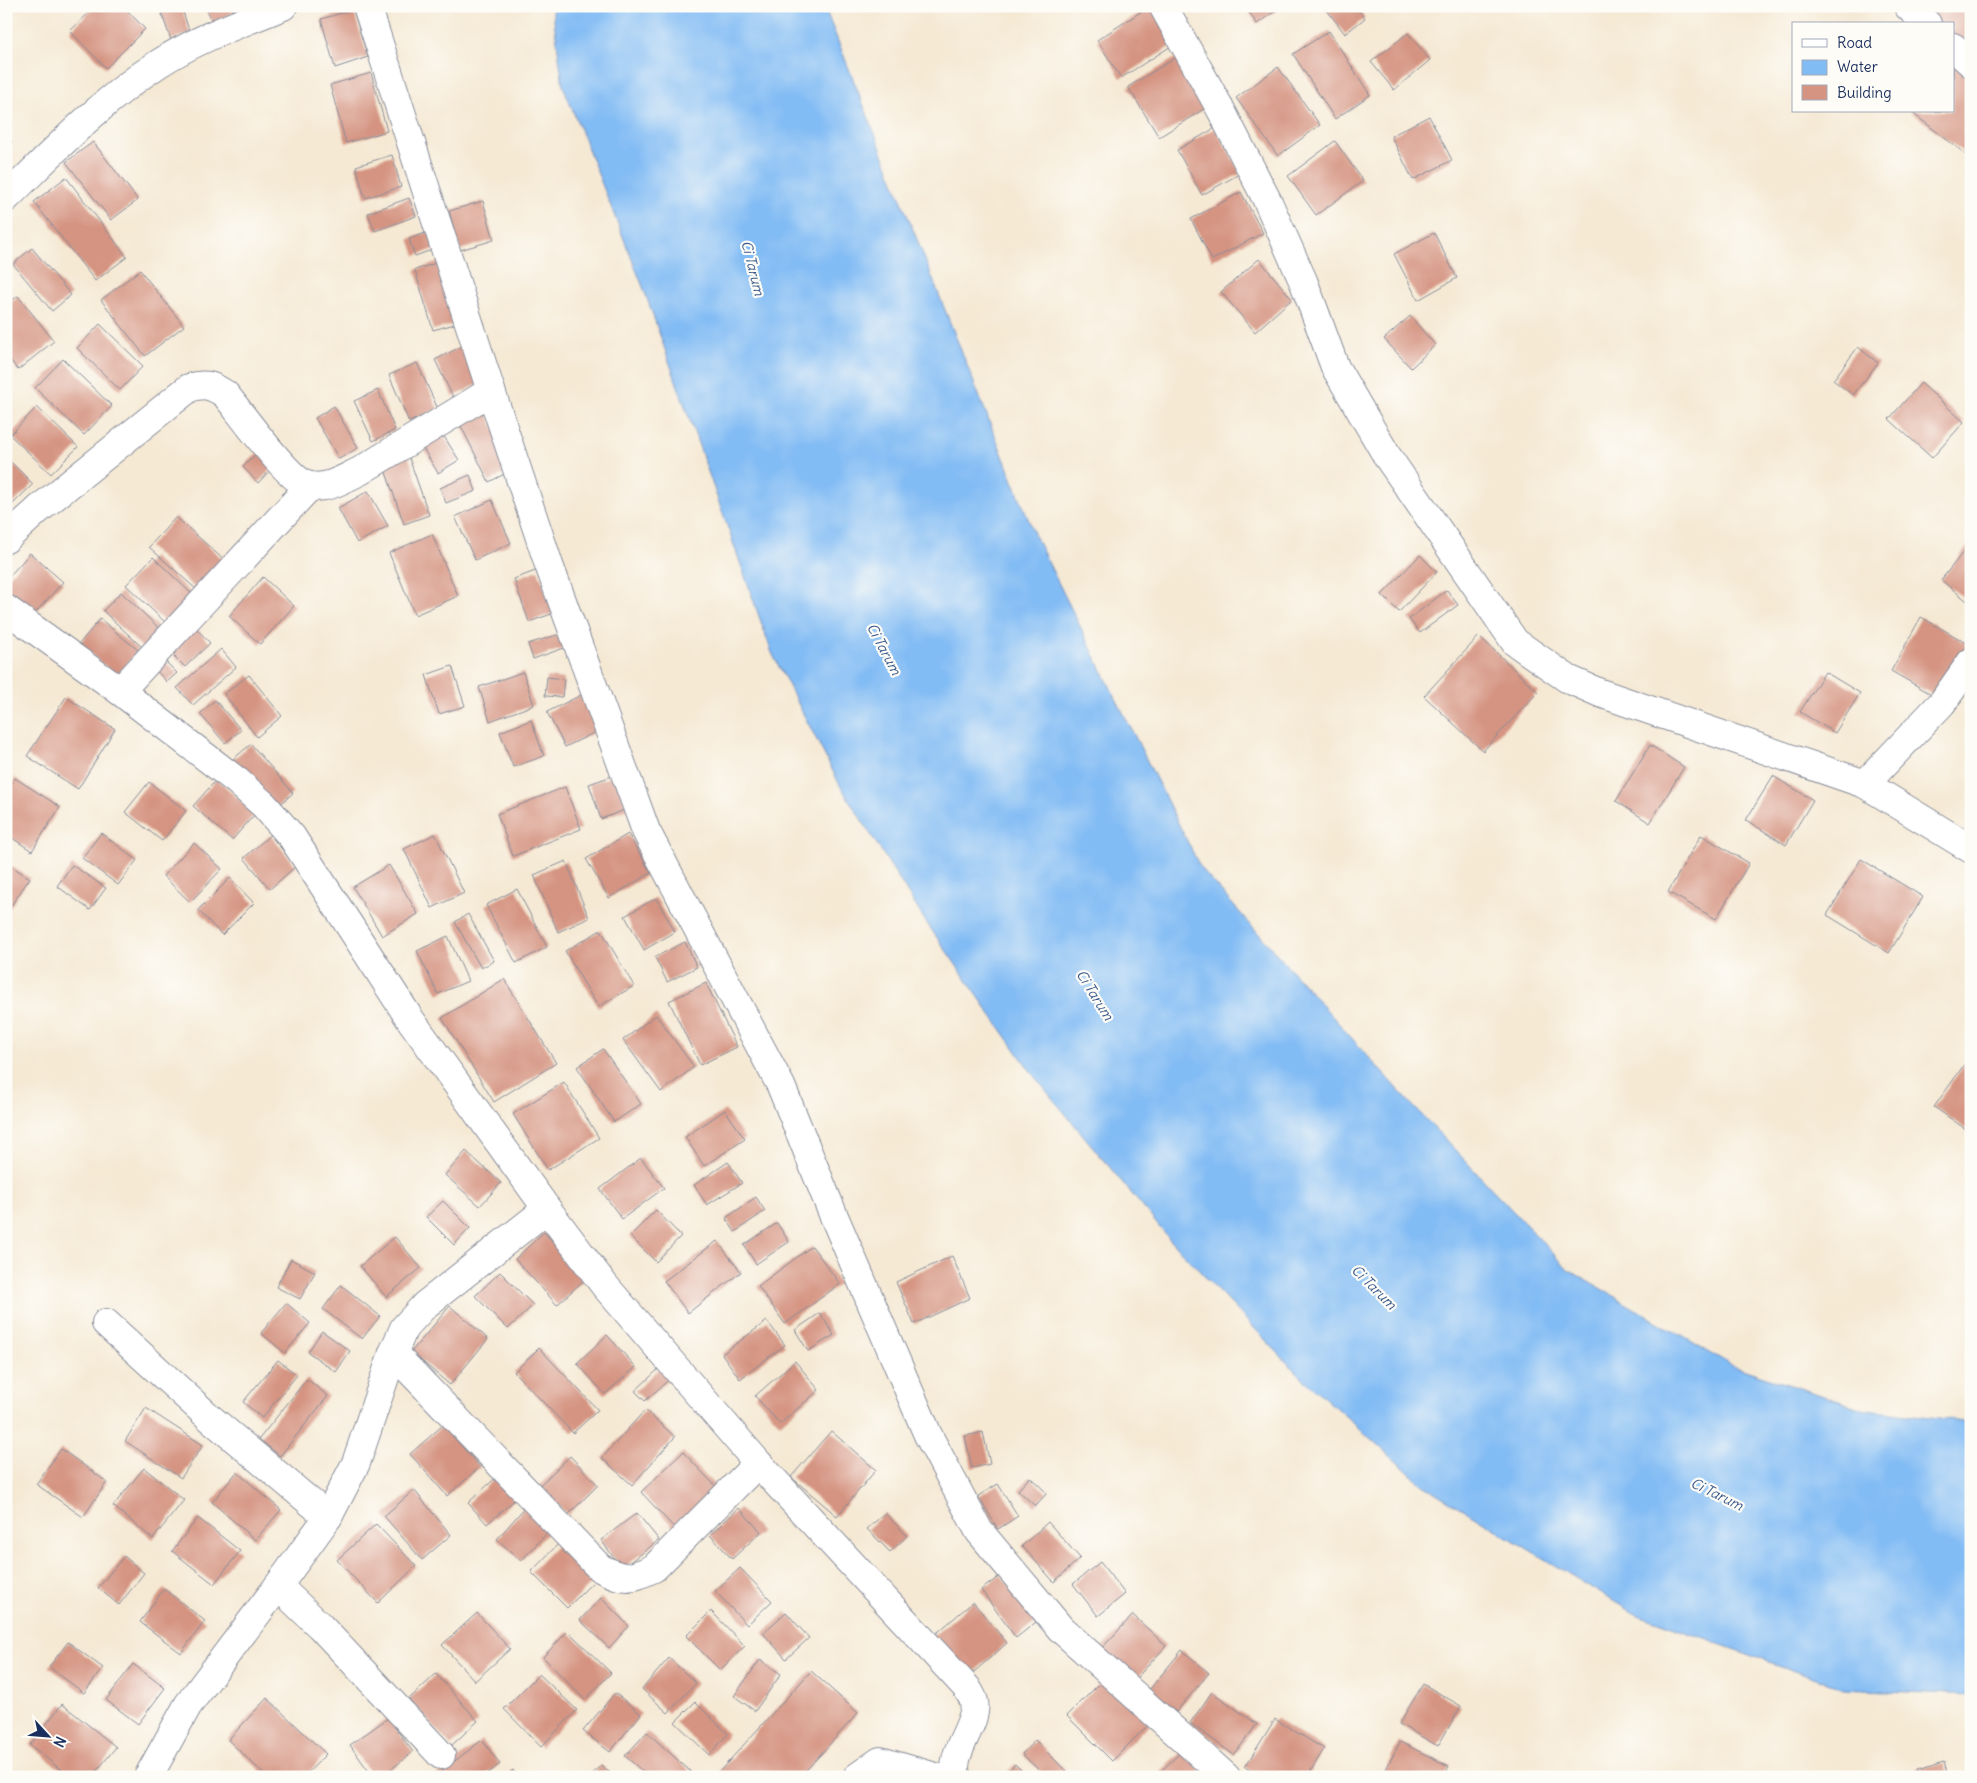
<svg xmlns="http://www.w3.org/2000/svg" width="1977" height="1783" viewBox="0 0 1977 1783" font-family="Delius,sans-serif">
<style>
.water{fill:#82bcf4;stroke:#4e76a9}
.building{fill:#d59482}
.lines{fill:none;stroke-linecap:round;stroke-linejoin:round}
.minor-casing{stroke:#888c99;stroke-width:30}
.minor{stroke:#fff;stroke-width:28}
.labels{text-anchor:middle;stroke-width:4.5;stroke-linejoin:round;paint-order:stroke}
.water-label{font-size:14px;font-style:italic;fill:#3a598b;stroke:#fdfcf7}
</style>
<rect width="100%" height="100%" fill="#fdfcf7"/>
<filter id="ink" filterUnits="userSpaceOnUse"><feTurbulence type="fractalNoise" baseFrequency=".02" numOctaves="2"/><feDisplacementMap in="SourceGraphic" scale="10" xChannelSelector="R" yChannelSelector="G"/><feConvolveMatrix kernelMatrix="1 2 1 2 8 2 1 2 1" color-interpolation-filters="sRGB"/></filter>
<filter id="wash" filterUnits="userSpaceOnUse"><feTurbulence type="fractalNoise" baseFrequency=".0096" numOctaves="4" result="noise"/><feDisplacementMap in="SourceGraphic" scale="20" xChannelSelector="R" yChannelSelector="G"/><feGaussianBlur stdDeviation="1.12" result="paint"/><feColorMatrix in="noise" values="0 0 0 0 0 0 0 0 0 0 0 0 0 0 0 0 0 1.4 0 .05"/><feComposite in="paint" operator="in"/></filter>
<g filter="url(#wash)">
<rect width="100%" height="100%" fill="#f5e9d4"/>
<path class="water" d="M552,6H824L1035,536L1201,869L1397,1089L1569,1270L1733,1366L1866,1410L1971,1423V1695L1844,1689L1633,1613L1423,1485L1299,1375L1171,1241L1034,1076L924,919L841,787L772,653L643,287L563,86Z"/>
<g id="blocks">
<g class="building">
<path d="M96,6H123L145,29L106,68L70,31Z"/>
<path d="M159,6H181L190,33L171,40Z"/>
<path d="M205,6H231L234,12L213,23Z"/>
<path d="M1150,6L1176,43L1121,78L1097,40Z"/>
<path d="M1245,6H1282L1257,24Z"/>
<path d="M1324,6H1356L1365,18L1345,34Z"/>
<path d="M1923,6H1971V32L1961,42L1953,35V24H1941Z"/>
<path d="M353,10L368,57L335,68L321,19Z"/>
<path d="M1329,31L1370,95L1335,119L1293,54Z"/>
<path d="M1408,33L1430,60L1394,90L1371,62Z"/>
<path d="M1182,54L1212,104L1159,137L1128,87Z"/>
<path d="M1953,65L1971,78V153L1968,156L1910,111H1953Z"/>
<path d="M1278,67L1320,125L1278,156L1236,98Z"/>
<path d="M371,73L387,131L346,143L330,85Z"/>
<path d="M1429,116L1452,160L1413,180L1391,136Z"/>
<path d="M1215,128L1241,173L1202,195L1177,150Z"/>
<path d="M6,138L12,141L6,152Z"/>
<path d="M1335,141L1363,181L1316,215L1288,176Z"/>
<path d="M93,142L138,200L111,220L66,162Z"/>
<path d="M392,155L401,187L365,198L356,166Z"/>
<path d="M66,177L127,257L95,281L34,202Z"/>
<path d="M1241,192L1263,233L1212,260L1191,219Z"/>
<path d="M409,198L416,216L375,231L368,213Z"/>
<path d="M483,201L494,240L460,250L449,211Z"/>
<path d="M434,230L440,247L415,256L409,239Z"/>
<path d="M1434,233L1457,278L1418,300L1394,254Z"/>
<path d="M32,248L71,295L52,311L13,264Z"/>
<path d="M1259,259L1292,299L1255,332L1221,292Z"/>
<path d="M445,260L462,322L433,330L415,270Z"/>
<path d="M140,270L184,326L145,356L101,300Z"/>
<path d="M18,296L54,341L18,370L6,355V305Z"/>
<path d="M1410,316L1435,345L1411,368L1384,339Z"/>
<path d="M100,324L143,366L120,390L77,348Z"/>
<path d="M466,344L484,381L453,397L435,360Z"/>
<path d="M1858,347L1878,363L1853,395L1833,380Z"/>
<path d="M63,359L112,406L84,435L35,388Z"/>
<path d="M417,363L438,409L409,422L389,375Z"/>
<path d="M1921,383L1964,422L1932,458L1889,419Z"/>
<path d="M378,390L395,430L373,441L354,401Z"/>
<path d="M334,406L358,448L339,459L315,418Z"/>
<path d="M37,407L78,447L51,474L10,435Z"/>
<path d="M486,411L514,469L489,482L460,424Z"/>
<path d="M438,427L459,460L438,473L418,440Z"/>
<path d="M258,452L273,467L258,483L243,467Z"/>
<path d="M408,455L429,515L404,524L383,464Z"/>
<path d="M6,457L33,484L6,511Z"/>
<path d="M470,475L476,491L446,503L440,488Z"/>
<path d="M368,491L388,526L357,543L338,508Z"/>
<path d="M492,500L511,543L475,560L455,517Z"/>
<path d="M176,517L224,560L197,590L149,547Z"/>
<path d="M432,534L458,596L415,615L389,553Z"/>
<path d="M1968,546L1971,548V604L1941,580Z"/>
<path d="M30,553L63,582L29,620L6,599V580Z"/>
<path d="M1420,555L1437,572L1399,612L1382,595Z"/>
<path d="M153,557L196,598L169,626L126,585Z"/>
<path d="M538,570L554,613L529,622L514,579Z"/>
<path d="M263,577L294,606L260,644L229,616Z"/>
<path d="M1447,590L1458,605L1420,633L1409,619Z"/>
<path d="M121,592L162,631L144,649L103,611Z"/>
<path d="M1921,617L1970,645L1940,699L1891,671Z"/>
<path d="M100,619L138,650L117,676L79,644Z"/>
<path d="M195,627L210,643L185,667L169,651Z"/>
<path d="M563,633L567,647L533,659L528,644Z"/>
<path d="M1479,636L1538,692L1483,751L1424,696Z"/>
<path d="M221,649L236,667L193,705L177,688Z"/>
<path d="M159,655L177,673L167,682L150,664Z"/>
<path d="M452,666L465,706L439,714L426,675Z"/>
<path d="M523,672L534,705L490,721L479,687Z"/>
<path d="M1825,672L1860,693L1835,733L1800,712Z"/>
<path d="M249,675L282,716L257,737L224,694Z"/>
<path d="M547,677L564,679L562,697L545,696Z"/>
<path d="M581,695L598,731L565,747L547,712Z"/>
<path d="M66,697L115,729L78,789L27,756Z"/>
<path d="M215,700L241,730L225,743L200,714Z"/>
<path d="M531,720L544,756L513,767L500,732Z"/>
<path d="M251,744L293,793L275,809L232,760Z"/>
<path d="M1650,745L1684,767L1650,823L1616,801Z"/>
<path d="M615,775L627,809L601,819L589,784Z"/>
<path d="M1773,776L1813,800L1786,845L1746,820Z"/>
<path d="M15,778L60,807L32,851L6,834V792Z"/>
<path d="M217,779L255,814L232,840L193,806Z"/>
<path d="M149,782L186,811L162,841L125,812Z"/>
<path d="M565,787L581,829L513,856L497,814Z"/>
<path d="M101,833L137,860L118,885L82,858Z"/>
<path d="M435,834L464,893L432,908L404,849Z"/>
<path d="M628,834L651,873L609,898L586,859Z"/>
<path d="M270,835L296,866L270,889L244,858Z"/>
<path d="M1701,835L1749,863L1716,919L1668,892Z"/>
<path d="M194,843L222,869L190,902L163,876Z"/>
<path d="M1861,859L1923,897L1889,953L1827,915Z"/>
<path d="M566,861L589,918L558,932L534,875Z"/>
<path d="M6,863L30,878L6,913Z"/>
<path d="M72,865L106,888L90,910L57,886Z"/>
<path d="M389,865L418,914L382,936L353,887Z"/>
<path d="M230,878L254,903L222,935L198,910Z"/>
<path d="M517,889L547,947L516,963L486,905Z"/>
<path d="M656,898L675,932L644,950L625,916Z"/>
<path d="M468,914L494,961L481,968L455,922Z"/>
<path d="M601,930L634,986L598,1007L565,951Z"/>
<path d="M448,936L468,981L438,994L417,951Z"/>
<path d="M685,942L697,967L667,982L655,957Z"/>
<path d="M504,979L556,1063L494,1102L442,1018Z"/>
<path d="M706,983L737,1047L700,1065L669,1001Z"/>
<path d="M656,1015L694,1067L661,1092L623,1040Z"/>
<path d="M603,1049L641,1104L614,1122L577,1067Z"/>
<path d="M1964,1065L1971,1069V1125L1967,1130L1934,1107Z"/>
<path d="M564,1082L599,1138L548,1170L513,1114Z"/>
<path d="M725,1110L745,1139L704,1166L685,1137Z"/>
<path d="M466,1151L501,1183L480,1206L445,1175Z"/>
<path d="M641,1158L664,1188L622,1219L600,1189Z"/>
<path d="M728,1162L742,1183L707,1205L694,1185Z"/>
<path d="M756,1197L765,1211L735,1232L726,1218Z"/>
<path d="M443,1201L470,1228L454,1245L426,1217Z"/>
<path d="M656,1210L681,1236L656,1262L630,1236Z"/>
<path d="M777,1223L789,1242L756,1264L744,1245Z"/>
<path d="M544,1232L586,1278L557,1305L515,1259Z"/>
<path d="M395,1237L421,1268L386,1297L360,1266Z"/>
<path d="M717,1241L741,1272L688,1313L664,1281Z"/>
<path d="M812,1246L840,1284L785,1324L758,1286Z"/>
<path d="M952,1256L970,1298L914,1324L896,1282Z"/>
<path d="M291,1259L315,1272L300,1299L276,1287Z"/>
<path d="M500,1272L533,1305L508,1329L475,1296Z"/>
<path d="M341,1285L380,1316L362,1339L323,1309Z"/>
<path d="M286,1303L310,1323L285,1353L261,1333Z"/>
<path d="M450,1306L488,1339L450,1385L411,1352Z"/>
<path d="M820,1313L834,1335L808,1351L795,1330Z"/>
<path d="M767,1321L785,1345L740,1379L722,1354Z"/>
<path d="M322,1331L350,1351L336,1372L308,1352Z"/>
<path d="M607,1335L636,1367L605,1394L577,1363Z"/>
<path d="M539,1348L598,1410L573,1433L514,1372Z"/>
<path d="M278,1360L297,1375L262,1418L243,1402Z"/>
<path d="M795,1361L819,1390L780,1424L755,1396Z"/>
<path d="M665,1363L675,1374L645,1401L635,1391Z"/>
<path d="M307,1379L328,1396L280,1456L259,1439Z"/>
<path d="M146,1408L203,1445L181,1478L125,1441Z"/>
<path d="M645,1410L675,1437L632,1485L602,1458Z"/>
<path d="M443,1425L480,1467L447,1496L410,1454Z"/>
<path d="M831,1431L876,1470L837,1516L791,1477Z"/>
<path d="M983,1432L990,1464L972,1468L965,1436Z"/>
<path d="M61,1449L107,1482L83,1517L36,1484Z"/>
<path d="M683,1452L722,1493L680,1534L641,1492Z"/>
<path d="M570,1456L598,1485L568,1515L539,1486Z"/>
<path d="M144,1468L184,1500L153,1539L113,1506Z"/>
<path d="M237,1472L281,1510L255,1540L212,1502Z"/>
<path d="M501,1473L520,1495L487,1524L468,1503Z"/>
<path d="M1030,1477L1047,1493L1035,1506L1018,1490Z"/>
<path d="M998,1484L1018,1516L998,1529L978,1496Z"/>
<path d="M414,1490L451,1535L422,1560L384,1516Z"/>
<path d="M526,1506L551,1529L521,1561L497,1539Z"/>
<path d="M739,1508L761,1532L732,1559L710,1535Z"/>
<path d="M637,1513L659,1540L622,1569L601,1540Z"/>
<path d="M885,1513L907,1536L890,1552L867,1529Z"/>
<path d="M198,1518L240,1551L214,1584L172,1551Z"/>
<path d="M1048,1522L1080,1558L1054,1582L1022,1546Z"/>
<path d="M376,1524L416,1566L378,1603L337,1560Z"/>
<path d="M564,1538L600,1575L567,1608L531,1572Z"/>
<path d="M124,1556L144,1573L119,1605L98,1588Z"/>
<path d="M1100,1562L1125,1594L1098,1616L1073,1584Z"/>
<path d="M740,1568L772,1601L747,1625L715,1591Z"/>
<path d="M1001,1575L1036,1622L1016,1638L981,1590Z"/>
<path d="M164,1589L205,1621L181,1653L140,1622Z"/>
<path d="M601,1598L629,1626L609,1648L580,1620Z"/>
<path d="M973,1602L1007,1643L967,1678L932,1637Z"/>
<path d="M711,1611L745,1646L720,1670L686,1636Z"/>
<path d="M786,1612L809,1638L786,1659L763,1633Z"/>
<path d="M477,1613L510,1649L475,1681L442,1645Z"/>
<path d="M1133,1615L1166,1646L1131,1684L1098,1652Z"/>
<path d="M568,1631L611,1673L585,1700L543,1657Z"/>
<path d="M68,1642L103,1668L84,1693L49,1667Z"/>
<path d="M1182,1650L1209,1673L1176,1712L1149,1690Z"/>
<path d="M669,1658L696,1683L668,1713L642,1689Z"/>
<path d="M760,1660L781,1674L755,1711L734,1696Z"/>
<path d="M133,1664L165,1688L138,1724L106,1700Z"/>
<path d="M811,1671L858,1713L800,1777H722L718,1773Z"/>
<path d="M436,1674L478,1721L451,1746L409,1699Z"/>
<path d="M539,1674L577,1710L541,1747L504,1709Z"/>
<path d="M1105,1678L1149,1724L1112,1761L1067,1716Z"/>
<path d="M1423,1684L1461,1706L1438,1746L1399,1724Z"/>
<path d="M1212,1692L1257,1724L1234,1755L1190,1723Z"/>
<path d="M615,1693L641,1714L610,1752L583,1731Z"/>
<path d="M267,1698L326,1754L304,1777H267L228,1740Z"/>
<path d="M695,1702L728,1734L709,1755L675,1722Z"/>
<path d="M62,1704L116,1747L92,1777H70L30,1745Z"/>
<path d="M388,1718L413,1752L381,1777H373L350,1745Z"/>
<path d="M1275,1719L1324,1749L1307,1777H1260L1245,1767Z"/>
<path d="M647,1732L693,1774L691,1777H649L625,1756Z"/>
<path d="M482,1740L500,1764L483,1777H434Z"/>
<path d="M1035,1740L1072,1777H1046L1022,1754Z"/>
<path d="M1400,1742L1449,1766L1444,1777H1382Z"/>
<path d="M1182,1751L1207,1777H1162L1159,1773Z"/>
<path d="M1944,1762L1948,1777H1917L1915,1770Z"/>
<path d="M1015,1764L1028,1777H1003Z"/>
<path d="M601,1765L615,1777H590Z"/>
<path d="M513,1770L518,1777H505Z"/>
</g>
</g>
</g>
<g filter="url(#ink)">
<use href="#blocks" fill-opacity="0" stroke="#888c99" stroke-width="1"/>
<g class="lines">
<defs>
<g id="minor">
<path d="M367,6L491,391L549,565L646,831L781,1086L833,1214L928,1435L979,1531L1061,1629L1226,1777"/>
<path d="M1163,6L1221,110L1268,202L1304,283L1335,367L1387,456L1515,642L1568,679L1600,693L1865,784L1971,849"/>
<path d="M1908,6L1927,24"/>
<path d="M1953,47L1971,63"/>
<path d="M6,198C54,151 101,101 158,64C196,39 241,23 283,6"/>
<path d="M6,539L39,509L189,388C205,383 211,385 225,394C241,413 289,482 310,486C327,490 345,478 360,471L491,391"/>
<path d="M6,609L120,691L237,781L264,805L292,837L410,1019L547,1209L605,1286L758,1463L967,1688C969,1692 973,1697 974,1702C979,1723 947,1755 957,1777"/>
<path d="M120,691L310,486"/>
<path d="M1865,784L1942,703L1971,662"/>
<path d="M106,1323L210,1418L328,1517"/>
<path d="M393,1353L600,1568C625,1580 628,1580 654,1568L758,1463"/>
<path d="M278,1586L320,1626L441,1755"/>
<path d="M148,1777L188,1705L278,1586L328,1517L356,1463L393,1353L404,1328L425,1305L547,1209"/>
<path d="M857,1777L880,1761L935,1777"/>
</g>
</defs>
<use href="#minor" class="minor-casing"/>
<use href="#minor" class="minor"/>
</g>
</g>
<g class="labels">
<g class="water-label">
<text transform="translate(753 268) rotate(76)" y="5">Ci Tarum</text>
<text transform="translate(884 649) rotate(62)" y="5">Ci Tarum</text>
<text transform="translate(1095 995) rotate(58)" y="5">Ci Tarum</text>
<text transform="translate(1374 1287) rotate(45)" y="5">Ci Tarum</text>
<text transform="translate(1717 1494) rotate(26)" y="5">Ci Tarum</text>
</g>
</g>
<rect width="1977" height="1783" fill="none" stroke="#fdfcf7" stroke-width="25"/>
<rect x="1792" y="22" width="162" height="90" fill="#fdfcf7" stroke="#a3aaba"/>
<rect x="1802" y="39" width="25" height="8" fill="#ffffff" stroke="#a3aaba"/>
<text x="1837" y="48" font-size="15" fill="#1b2f5e">Road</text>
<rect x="1802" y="60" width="25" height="15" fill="#82bcf4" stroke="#a3aaba"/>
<text x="1837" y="72" font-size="15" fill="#1b2f5e">Water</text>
<rect x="1802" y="85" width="25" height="15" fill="#d59482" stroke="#a3aaba"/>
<text x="1837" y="98" font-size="15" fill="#1b2f5e">Building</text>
<g transform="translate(48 1736) rotate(116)" stroke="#fdfcf7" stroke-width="4" paint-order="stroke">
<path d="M0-4L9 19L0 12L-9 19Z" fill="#1b2f5e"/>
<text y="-8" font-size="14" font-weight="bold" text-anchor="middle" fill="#1b2f5e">N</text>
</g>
</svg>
